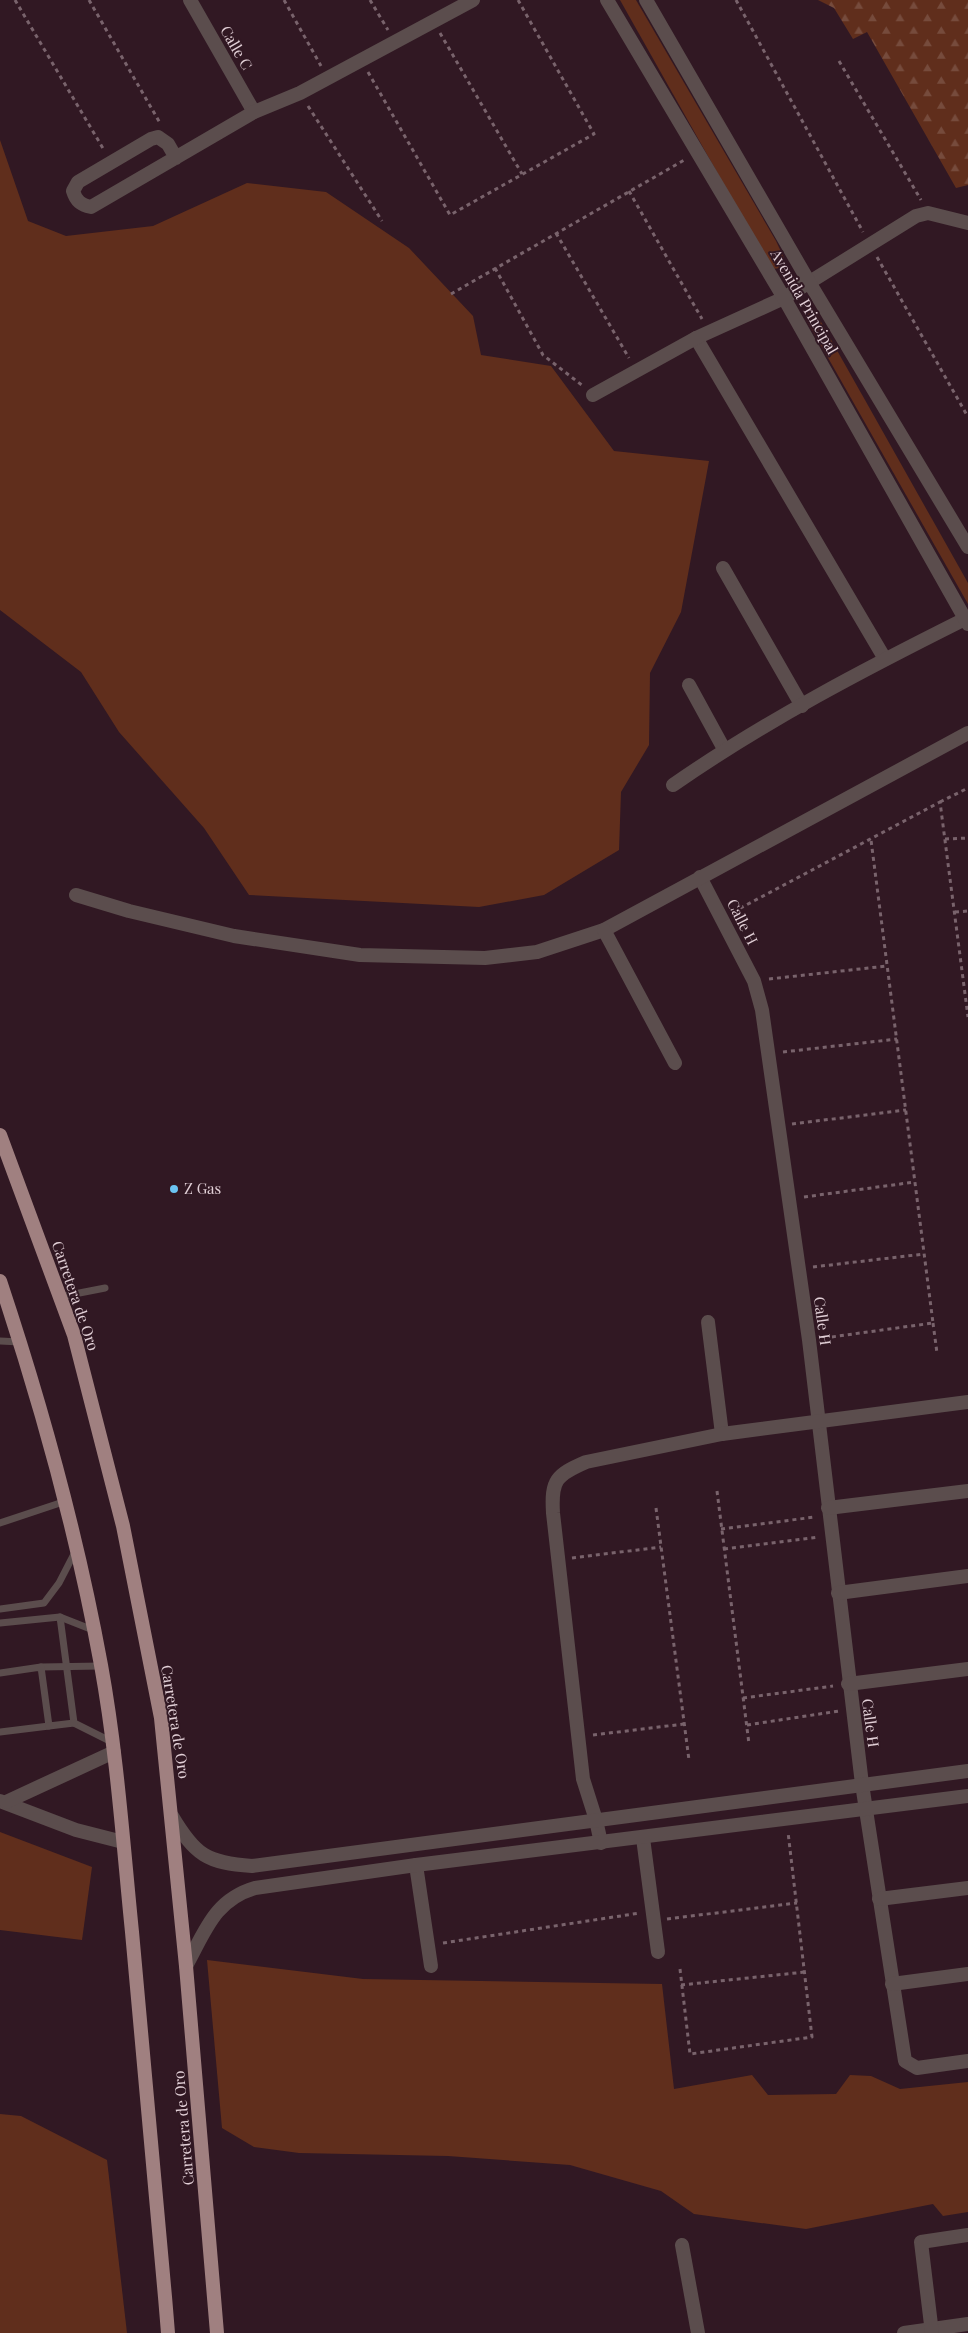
<svg xmlns="http://www.w3.org/2000/svg" width="968" height="2333" viewBox="0 0 968 2333" font-family="'Playfair Display',serif">
<style>
.green{fill:#602e1c}
.forest{fill:url(#forest-firs)}
.lines{fill:none;stroke-linecap:round;stroke-linejoin:round}
.path{stroke:#79636c;stroke-width:3;stroke-dasharray:4 4;stroke-linecap:butt}
.service{stroke:#5b4d4d;stroke-width:7}
.minor{stroke:#5b4d4d;stroke-width:14}
.tertiary{stroke:#5b4d4d;stroke-width:14}
.trunk{stroke:#a08080;stroke-width:14}
.poi-dot{fill:#6bc3f2;stroke:#311823;stroke-width:2}
.labels{text-anchor:middle;stroke-width:4;stroke-linejoin:round;paint-order:stroke}
.street-label{font-size:15px;fill:#e2d0d7;stroke:#311823}
.poi-label{font-size:15px;fill:#e2d0d7;stroke:#311823;text-anchor:start}
</style>
<defs>
<pattern id="forest-firs" width="22" height="20" patternUnits="userSpaceOnUse" patternTransform="scale(1.25)"><rect width="22" height="20" fill="#602e1c"/><path d="M5 1l3.5 6h-7zM16 11l3.5 6h-7z" fill="#764b3c"/></pattern>
</defs>
<rect width="100%" height="100%" fill="#311823"/>
<g class="green">
<path d="M620,0H636L776,241L784,258L780,268L773,269L762,252Z"/>
<path d="M0,140L28,221L66,236L153,226L247,183L326,192L409,248L473,316L481,355L551,366L614,451L709,461L681,612L650,673L649,745L621,792L619,850L544,895L479,907L249,895L204,828L119,732L81,672L0,610Z"/>
<path d="M810,311L816,313L968,583V604L806,319Z"/>
<path d="M0,1832L92,1867L82,1940L0,1930Z"/>
<path d="M207,1960L363,1979L662,1984L674,2089L752,2075L768,2095L836,2094L850,2075L871,2076L900,2089L968,2082V2212L943,2216L933,2204L806,2229L694,2214L661,2191L570,2165L448,2156L299,2153L254,2147L222,2128Z"/>
<path d="M0,2114L21,2116L107,2160L127,2333H0Z"/>
</g>
<path class="forest" d="M818,0H968V185L956,188L867,32L853,39L834,8Z"/>
<g class="lines">
<g class="path">
<path d="M15,0L104,150"/>
<path d="M89,0L160,123"/>
<path d="M284,0L321,66"/>
<path d="M370,0L388,30"/>
<path d="M736,0L863,232"/>
<path d="M440,33L522,174"/>
<path d="M839,61L921,200"/>
<path d="M368,72L450,215L594,134L518,0"/>
<path d="M308,106L382,221"/>
<path d="M629,191L702,319"/>
<path d="M556,233L629,358"/>
<path d="M877,257L968,417"/>
<path d="M495,268L543,355L583,386"/>
<path d="M451,294L686,159"/>
<path d="M940,802L968,788"/>
<path d="M945,839L968,838"/>
<path d="M733,912L940,802L968,1017"/>
<path d="M955,912L968,911"/>
<path d="M769,979L887,966"/>
<path d="M783,1052L897,1039"/>
<path d="M792,1124L906,1110"/>
<path d="M804,1197L915,1182"/>
<path d="M813,1267L924,1254"/>
<path d="M933,1323L937,1353"/>
<path d="M824,1338L933,1323L871,840"/>
<path d="M717,1491L749,1744"/>
<path d="M656,1508L689,1760"/>
<path d="M721,1529L815,1517"/>
<path d="M724,1549L819,1537"/>
<path d="M572,1558L661,1547"/>
<path d="M743,1698L833,1686"/>
<path d="M747,1725L839,1711"/>
<path d="M593,1735L684,1724"/>
<path d="M667,1919L797,1903"/>
<path d="M443,1943L640,1913"/>
<path d="M680,1969L690,2054L812,2037L788,1832"/>
<path d="M681,1985L805,1972"/>
</g>
<g class="service">
<path d="M59,1297L105,1288"/>
<path d="M0,1341L20,1342"/>
<path d="M0,1523L66,1501"/>
<path d="M0,1609L44,1603L59,1583L75,1552"/>
<path d="M60,1617L74,1723L112,1742"/>
<path d="M0,1623L60,1617L93,1630"/>
<path d="M41,1667L101,1666"/>
<path d="M0,1673L41,1667L49,1726L0,1732"/>
<path d="M49,1726L74,1723"/>
</g>
<g class="minor">
<path d="M190,0L254,112"/>
<path d="M176,158L168,144L158,137L151,139L78,182L73,191C76,201 81,205 91,207L254,112L300,93L473,0"/>
<path d="M696,338L885,659"/>
<path d="M593,395L696,338L784,298L916,216L928,213L968,223"/>
<path d="M723,568L802,706"/>
<path d="M689,685L724,749"/>
<path d="M673,785C765,721 865,669 965,619"/>
<path d="M700,877L754,981L762,1010L809,1340L862,1784"/>
<path d="M76,895L129,911L234,936L360,955L485,958L537,952L604,930L968,733"/>
<path d="M604,930L675,1063"/>
<path d="M708,1322L722,1434"/>
<path d="M828,1508L968,1491"/>
<path d="M838,1593L968,1576"/>
<path d="M848,1684L968,1669"/>
<path d="M0,1801L76,1830L123,1842"/>
<path d="M6,1802L114,1752"/>
<path d="M866,1810L905,2061L917,2068L968,2061"/>
<path d="M643,1838L658,1952"/>
<path d="M601,1843L596,1820L583,1779L553,1513C551,1480 556,1475 586,1462L722,1434L968,1402"/>
<path d="M416,1865L431,1966"/>
<path d="M879,1899L968,1888"/>
<path d="M892,1984L968,1974"/>
<path d="M682,2245L698,2333"/>
<path d="M904,2333L968,2324"/>
<path d="M932,2333L921,2242L968,2235"/>
</g>
<g class="tertiary">
<path d="M607,0L784,298L968,624"/>
<path d="M646,0L809,282L968,547"/>
<path d="M862,1784L866,1810"/>
<path d="M172,1816C195,1855 207,1863 252,1866L968,1771"/>
<path d="M186,1966C205,1932 214,1900 255,1888L416,1865L968,1796"/>
</g>
<g class="trunk">
<path d="M0,1135L74,1335L123,1526L161,1718L186,1966L217,2333"/>
<path d="M0,1281C42,1407 77,1534 101,1665C117,1753 123,1843 132,1932C145,2065 157,2199 168,2333"/>
</g>
</g>
<circle class="poi-dot" cx="174" cy="1189" r="5"/>
<g class="labels">
<g class="street-label">
<text transform="translate(236 48) rotate(60)" y="5">Calle C</text>
<text transform="translate(804 302) rotate(60)" y="5">Avenida Principal</text>
<text transform="translate(742 922) rotate(63)" y="5">Calle H</text>
<text transform="translate(75 1296) rotate(71)" y="5">Carretera de Oro</text>
<text transform="translate(822 1321) rotate(82)" y="5">Calle H</text>
<text transform="translate(175 1722) rotate(81)" y="5">Carretera de Oro</text>
<text transform="translate(870 1723) rotate(82)" y="5">Calle H</text>
<text transform="translate(184 2128) rotate(-95)" y="5">Carretera de Oro</text>
</g>
<g class="poi-label">
<text x="184" y="1194">Z Gas</text>
</g>
</g>
</svg>
